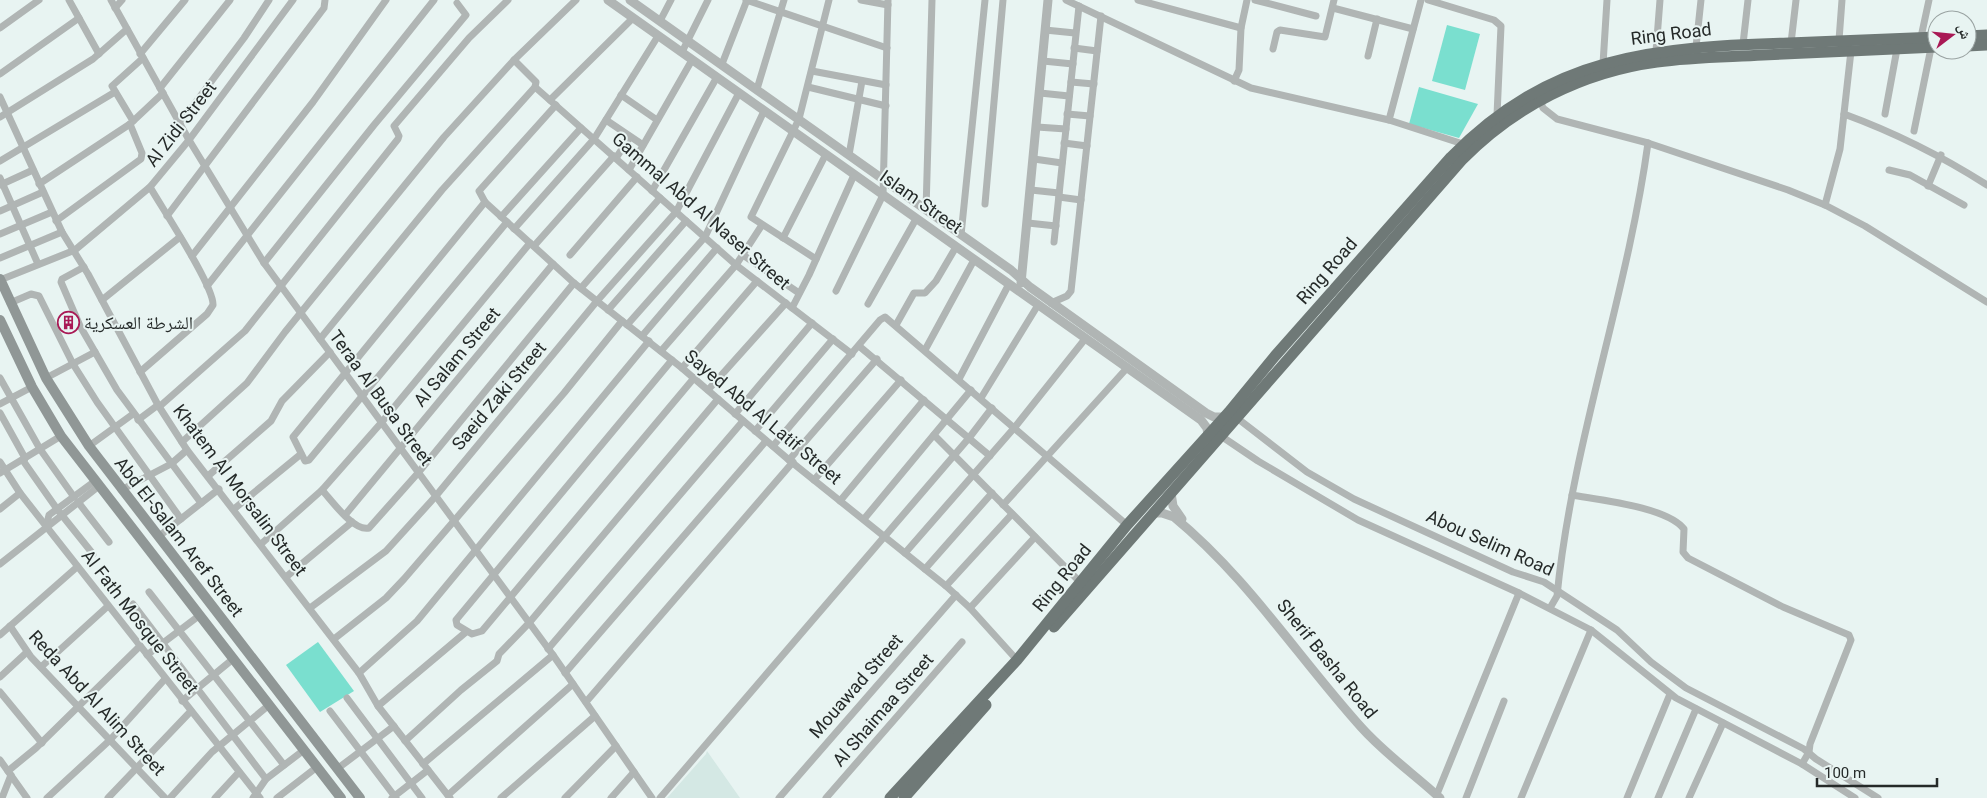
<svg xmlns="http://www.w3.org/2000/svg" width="1987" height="798" viewBox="0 0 1987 798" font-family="Roboto,'Noto Naskh Arabic',sans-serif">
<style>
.built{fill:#d4e8e4}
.green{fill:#7adfcf}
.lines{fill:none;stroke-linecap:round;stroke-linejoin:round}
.minor{stroke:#b0b5b4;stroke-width:7}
.tertiary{stroke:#b0b5b4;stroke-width:9}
.secondary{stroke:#909796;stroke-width:10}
.trunk{stroke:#6f7977;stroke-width:11}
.labels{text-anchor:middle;stroke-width:4;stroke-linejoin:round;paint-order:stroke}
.street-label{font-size:18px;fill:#252a29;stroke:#e8f4f2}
.poi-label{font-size:18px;fill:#252a29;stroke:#e8f4f2;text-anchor:start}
</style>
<rect width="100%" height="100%" fill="#e8f4f2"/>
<path class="built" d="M707,751L740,798H667L706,754Z"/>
<g class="green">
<path d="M1447,25L1480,34L1465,90L1432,81Z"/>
<path d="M1419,87L1478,104L1459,138L1409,124Z"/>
<path d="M318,642L354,691L320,712L286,665Z"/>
</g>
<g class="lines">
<g class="minor">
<path d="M69,0L99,54"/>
<path d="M111,0L189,140L264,263L553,655L652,798"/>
<path d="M746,0L887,48"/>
<path d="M861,0L888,5"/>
<path d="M1066,0L1251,88L1389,120L1463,144"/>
<path d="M1138,0L1241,28"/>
<path d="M1255,0L1316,16"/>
<path d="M1428,0L1494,20L1501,26L1497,115"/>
<path d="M115,8L122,0"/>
<path d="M1333,8L1413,29"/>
<path d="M660,21L671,0"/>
<path d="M0,28L39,0"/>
<path d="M1045,30L1075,33"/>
<path d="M1921,37L1929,0"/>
<path d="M1839,40L1842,0"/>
<path d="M1791,43L1796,0"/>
<path d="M1743,44L1748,0"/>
<path d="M1696,47L1701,0"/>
<path d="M1074,48L1097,51"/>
<path d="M1273,49L1277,32L1280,30L1325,37L1334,0"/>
<path d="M1656,51L1660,0"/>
<path d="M682,52L708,0"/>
<path d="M140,54L185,0"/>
<path d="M1368,56L1377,19"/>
<path d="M1043,61L1073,64"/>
<path d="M722,64L747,0"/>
<path d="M1603,64L1607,0"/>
<path d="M812,71L886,85"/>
<path d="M0,74L79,18"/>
<path d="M1234,81L1239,70L1241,28L1247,0"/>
<path d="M1071,82L1094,84"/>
<path d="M535,87L736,265L852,354"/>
<path d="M808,87L886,106"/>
<path d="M160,88L230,0"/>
<path d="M757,89L784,0"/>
<path d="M1040,93L1069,96"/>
<path d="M621,95L657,120"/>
<path d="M0,97L62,232L88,274L158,405L187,450L359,673L378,706L450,798"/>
<path d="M550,100L633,18"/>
<path d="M1540,100L1543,108L1557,119L1648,143L1788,190L1825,205L1865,226L1987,302"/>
<path d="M556,105L479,191L485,202L574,283L682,368L789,460L946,586L970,608L1017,660"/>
<path d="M1067,114L1090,116"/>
<path d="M1844,114C1896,133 1940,155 1987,185"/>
<path d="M1885,114L1897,49"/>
<path d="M0,117L93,59L127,29"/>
<path d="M606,120L643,145"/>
<path d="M1389,120L1421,0"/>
<path d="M133,121L112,86L143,58"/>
<path d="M180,123L244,38L269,0"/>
<path d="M1037,127L1066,129"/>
<path d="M1914,131L1931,48"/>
<path d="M1064,143L1087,146"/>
<path d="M849,155L862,81"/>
<path d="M616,158L630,137"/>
<path d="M1034,159L1062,163"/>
<path d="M0,161L115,92"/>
<path d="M629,170L692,60"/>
<path d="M1889,170L1910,175L1964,205"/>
<path d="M0,178L38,264"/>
<path d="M39,184L130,124L163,93"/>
<path d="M0,185L33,170"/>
<path d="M1928,186L1941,155"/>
<path d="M1031,190L1059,193"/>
<path d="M652,191L717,77"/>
<path d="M1059,197L1081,200"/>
<path d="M485,202L293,437L305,461L309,460L507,222"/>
<path d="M985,204L1003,0"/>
<path d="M1825,205L1840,149L1851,51"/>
<path d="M926,210L932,0"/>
<path d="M0,211L43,192"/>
<path d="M167,216L324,8L325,0"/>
<path d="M501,217L581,128"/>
<path d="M56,221L141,159L142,153L130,124"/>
<path d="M1028,223L1056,226"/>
<path d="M514,229L594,139L658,36"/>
<path d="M0,234L52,212"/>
<path d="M961,235L985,0"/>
<path d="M783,238L826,154"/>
<path d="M1054,242L1079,6"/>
<path d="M534,246L614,156"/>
<path d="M570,255L637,177"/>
<path d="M743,255L799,293"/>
<path d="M192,256L313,102L386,0"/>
<path d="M0,258L62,232"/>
<path d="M816,259L751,217L799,119L829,0"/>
<path d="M264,263L374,125L466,15L457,3"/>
<path d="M84,267L62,279L61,282L80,326L117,390L201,503"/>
<path d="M0,280L75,250L150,187L189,140L293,0"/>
<path d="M207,286L434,0"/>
<path d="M581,288L660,198"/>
<path d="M836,291L883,195L888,0"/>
<path d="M102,300L180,237"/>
<path d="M10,303L31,294L39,296L73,364L97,402L181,519"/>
<path d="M1051,303L1067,296L1071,291L1101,16"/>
<path d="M868,304L916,219"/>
<path d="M792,308L809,275L854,175"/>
<path d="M608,310L686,221"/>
<path d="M627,325L705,237L764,111"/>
<path d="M896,325L914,293H925L936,281L956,247"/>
<path d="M642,336L717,248"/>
<path d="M320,339L442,190L535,87L536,82L514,60"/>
<path d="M859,346L990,456"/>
<path d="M925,350L974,260"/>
<path d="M661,351L736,265L762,225"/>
<path d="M672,360L456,620L457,625L472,634L482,631L694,378"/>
<path d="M682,368L757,281"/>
<path d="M140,372L207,314L213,305C214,286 162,208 150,187"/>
<path d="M0,378L40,449L74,497"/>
<path d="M46,378L95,352"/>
<path d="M959,379L1009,284"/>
<path d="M708,390L786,303"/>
<path d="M981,398L1038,305"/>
<path d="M0,404L32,387"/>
<path d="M159,407L245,331L398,139L399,136L394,126L469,38L508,0"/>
<path d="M0,413L25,458L24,462L57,509L93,554"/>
<path d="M735,414L812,323"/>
<path d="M1237,418L1307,472L1354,499L1513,572L1544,582L1617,630L1651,662L1686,688L1804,749L1816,759L1878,798"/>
<path d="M138,420L158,405"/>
<path d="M755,431L833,339"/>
<path d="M934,435L1081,583"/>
<path d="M1221,436L1258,461L1358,520L1519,593L1591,630L1676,698L1802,764L1855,798"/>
<path d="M182,442L247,383L285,332L444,137L514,60L576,0"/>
<path d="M89,446L133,414"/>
<path d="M773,446L880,320L885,317L1127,525"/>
<path d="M789,460L877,359"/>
<path d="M0,462L20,493L260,798"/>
<path d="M0,473L61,436"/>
<path d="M208,476L271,421L282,401L330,352"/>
<path d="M814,480L901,380"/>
<path d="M121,490L171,464L187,450"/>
<path d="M322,490C332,501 354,532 369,528L418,473L574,283"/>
<path d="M1572,495C1600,500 1667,507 1684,529L1683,552L1688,558L1783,607L1849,635L1851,640L1810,744L1809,752L1802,764"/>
<path d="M840,501L924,400"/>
<path d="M78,502L109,542"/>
<path d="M1003,505L1127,368"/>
<path d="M0,509L20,493"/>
<path d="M234,509L301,454"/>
<path d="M345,515L553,264"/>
<path d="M864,519L971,390"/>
<path d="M46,527L49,515L95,481"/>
<path d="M158,537L219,489"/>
<path d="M261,544L322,490L381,423L530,243"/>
<path d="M905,553L1015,427L1085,339"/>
<path d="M0,564L99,486"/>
<path d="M925,569L992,493"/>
<path d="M286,577L352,522"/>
<path d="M946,586L1012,514"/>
<path d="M149,592L284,765"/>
<path d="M133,604L266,779"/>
<path d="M310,608L386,551L435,497L597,301L676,212L739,93"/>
<path d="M970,608L1035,537"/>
<path d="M1550,608L1557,596C1572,443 1627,296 1648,143"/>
<path d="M10,626L31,657L165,798"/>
<path d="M0,635L77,567"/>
<path d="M334,639L386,598L404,579L564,393L622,321"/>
<path d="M548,649L743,421"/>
<path d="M147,655L200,615"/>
<path d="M41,667L108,606"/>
<path d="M359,673L417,621L649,341"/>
<path d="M565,673L766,441"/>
<path d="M0,677L27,652"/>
<path d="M0,692L42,743"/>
<path d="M347,698L422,798"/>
<path d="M182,701L233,659"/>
<path d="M586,702L793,462"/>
<path d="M378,706L466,632"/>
<path d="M330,711L396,798"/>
<path d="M405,741L461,690L497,661L499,654L529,623L718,399"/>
<path d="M0,760L27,798"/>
<path d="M423,764L553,655"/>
<path d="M337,769L394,726"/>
<path d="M8,771L36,748L140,646"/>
<path d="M1437,794L1519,593"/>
<path d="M448,795L573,684"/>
<path d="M2,798L11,775"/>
<path d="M47,798L110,740L165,679"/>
<path d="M108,798L191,711"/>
<path d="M170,798L212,752L269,705"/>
<path d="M215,798L239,772"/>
<path d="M253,798L266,779L304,750"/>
<path d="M277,798L317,767"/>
<path d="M392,798L428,770"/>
<path d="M501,798L595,716"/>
<path d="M565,798L616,746"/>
<path d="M611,798L634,772"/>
<path d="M660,798L969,438L992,408"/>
<path d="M779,798L956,595"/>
<path d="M826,798L962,642"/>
<path d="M1466,798L1504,701"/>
<path d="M1521,798L1591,630"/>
<path d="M1627,798L1670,694"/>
<path d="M1658,798L1696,709"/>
<path d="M1689,798L1723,723"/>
</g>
<g class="tertiary">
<path d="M608,0L1201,420L1207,428L1208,436"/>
<path d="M630,0L1011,270L1030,287L1206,413L1214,417H1224"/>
<path d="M1021,283L1048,0"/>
<path d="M1171,493L1173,506L1182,519"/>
<path d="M1154,513H1162L1174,517C1247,577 1298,657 1361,727C1385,754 1414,774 1440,798"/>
</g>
<g class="secondary">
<path d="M0,279L46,378L89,446L360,798"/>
<path d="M0,320L32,387L61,436L341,798"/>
</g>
<g class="trunk">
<path d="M1967,36L1987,35"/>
<path d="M1967,46L1987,45"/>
<path d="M1054,627L1462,160C1514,107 1582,72 1657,62C1692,57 1728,57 1763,55C1821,52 1879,50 1937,47"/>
<path d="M890,798L1017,660L1127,525L1229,412L1275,356L1451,157C1551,55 1654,47 1789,43C1838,41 1888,39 1937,37"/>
<path d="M904,798L986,705"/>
</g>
</g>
<defs>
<symbol id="building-ring" viewBox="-11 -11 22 22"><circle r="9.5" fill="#e8f4f2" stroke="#a91955" stroke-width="1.5"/><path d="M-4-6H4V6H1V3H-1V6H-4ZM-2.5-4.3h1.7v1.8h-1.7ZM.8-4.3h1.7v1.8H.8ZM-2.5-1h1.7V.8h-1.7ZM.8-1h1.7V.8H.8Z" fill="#a91955"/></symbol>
</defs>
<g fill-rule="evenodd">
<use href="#building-ring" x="56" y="310" width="25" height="25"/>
</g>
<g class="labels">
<g class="street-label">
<text transform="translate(1671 34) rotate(-7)" y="6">Ring Road</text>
<text transform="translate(181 124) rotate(-52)" y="6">Al Zidi Street</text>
<text transform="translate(921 202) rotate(35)" y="6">Islam Street</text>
<text transform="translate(701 211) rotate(41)" y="6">Gammal Abd Al Naser Street</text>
<text transform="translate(1327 271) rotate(-49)" y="6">Ring Road</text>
<text transform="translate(457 357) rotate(-50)" y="6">Al Salam Street</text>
<text transform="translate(499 396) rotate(-50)" y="6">Saeid Zaki Street</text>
<text transform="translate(381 398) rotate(54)" y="6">Teraa Al Busa Street</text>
<text transform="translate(763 417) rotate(40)" y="6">Sayed Abd Al Latif Street</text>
<text transform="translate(240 490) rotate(53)" y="6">Khatem Al Morsalin Street</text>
<text transform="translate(179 537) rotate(52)" y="6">Abd El-Salam Aref Street</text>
<text transform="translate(1490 543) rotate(24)" y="6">Abou Selim Road</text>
<text transform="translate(1062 578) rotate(-51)" y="6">Ring Road</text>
<text transform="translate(140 622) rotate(52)" y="6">Al Fath Mosque Street</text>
<text transform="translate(1327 659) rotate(51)" y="6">Sherif Basha Road</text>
<text transform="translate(856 686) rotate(-49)" y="6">Mouawad Street</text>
<text transform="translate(97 703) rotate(47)" y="6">Reda Abd Al Alim Street</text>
<text transform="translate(883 710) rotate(-49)" y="6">Al Shaimaa Street</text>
</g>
<g class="poi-label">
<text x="84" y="329">الشرطة العسكرية</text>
</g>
</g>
<g transform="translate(1952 35) rotate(74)"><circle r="24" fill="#e8f4f2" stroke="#9aa3a2"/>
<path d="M0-4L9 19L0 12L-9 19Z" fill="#a91955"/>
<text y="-8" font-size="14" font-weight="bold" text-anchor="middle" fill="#252a29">ش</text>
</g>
<path d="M1817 778v8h120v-8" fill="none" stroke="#252a29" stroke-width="2.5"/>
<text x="1824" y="778" font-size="15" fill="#252a29" stroke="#e8f4f2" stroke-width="4" paint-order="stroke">100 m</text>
</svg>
